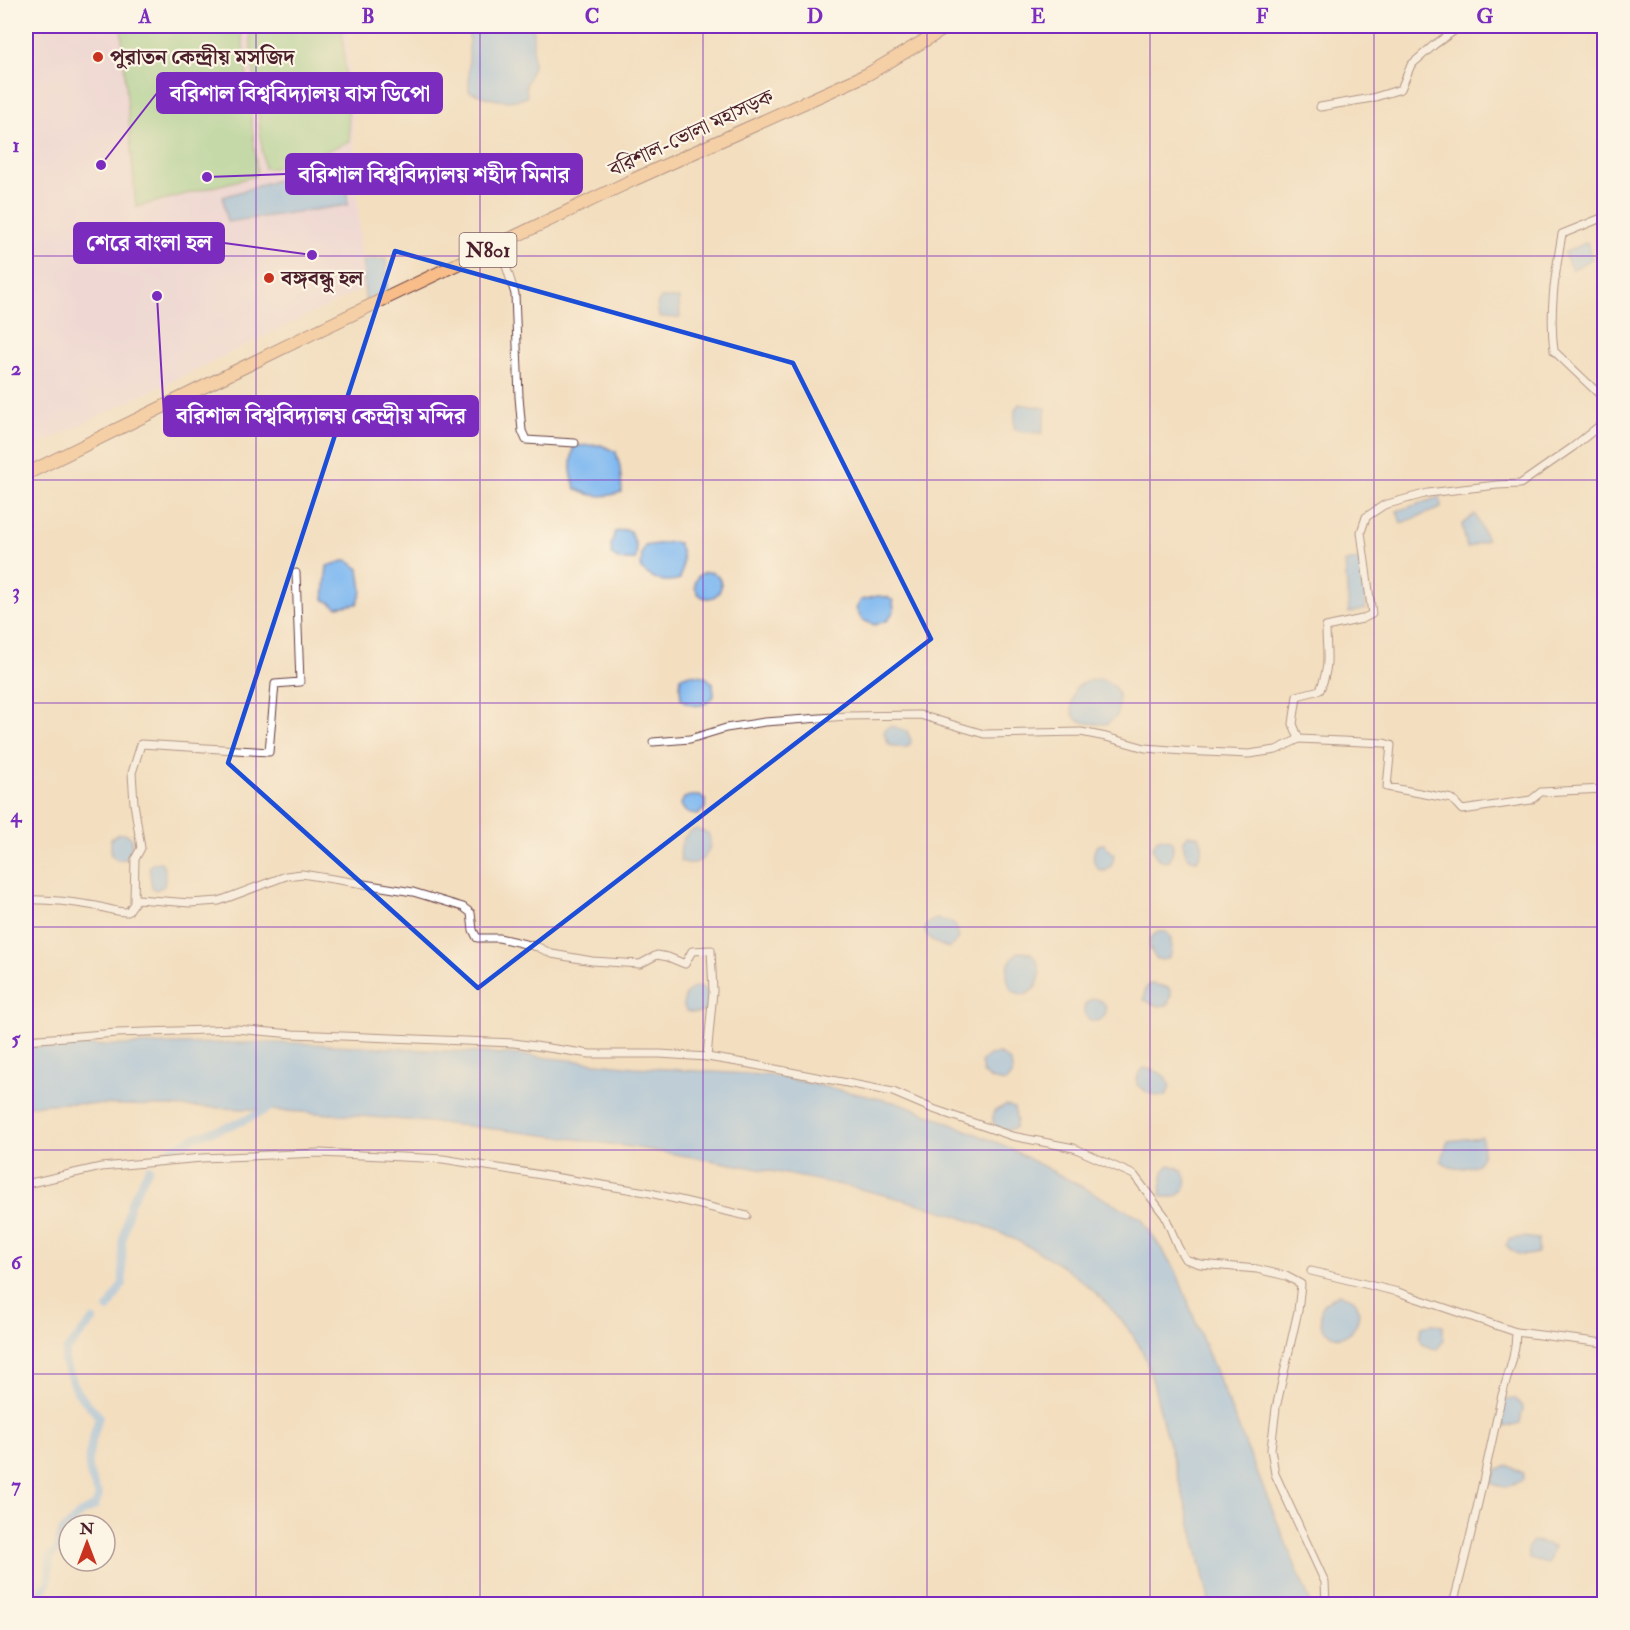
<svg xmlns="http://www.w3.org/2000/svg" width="1630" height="1630" viewBox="0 0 1630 1630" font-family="'IM FELL Double Pica','Noto Serif Bengali',serif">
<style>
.built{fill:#ebd1ec}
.green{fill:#8ed38c;stroke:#6c795c;stroke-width:1.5}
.water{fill:#80b9f1;stroke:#656c8e;stroke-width:1.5}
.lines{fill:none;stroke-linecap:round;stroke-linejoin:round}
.canal{stroke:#80b9f1;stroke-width:8}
.street-casing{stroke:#633c41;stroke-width:9}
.highway-casing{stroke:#633c41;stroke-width:14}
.street{stroke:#fff;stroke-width:7}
.highway{stroke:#f8bd88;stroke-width:12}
.marked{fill:none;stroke:#1d4ed8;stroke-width:4.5;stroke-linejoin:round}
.grid{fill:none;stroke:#7b2cbf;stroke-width:1.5;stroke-opacity:0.55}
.poi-dot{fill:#c8321e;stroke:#fcf5e5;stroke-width:2}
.labels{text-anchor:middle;stroke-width:4.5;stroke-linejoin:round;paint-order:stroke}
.shield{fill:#fcf5e5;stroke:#7f5f63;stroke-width:1.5}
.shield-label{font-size:20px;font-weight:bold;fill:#4a1f2b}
.poi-label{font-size:21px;font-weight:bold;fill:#4a1f2b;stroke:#fcf5e5;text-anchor:start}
.street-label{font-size:21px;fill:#4a1f2b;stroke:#fcf5e5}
.leader{fill:none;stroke:#7b2cbf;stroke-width:2}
.callout-dot{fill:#7b2cbf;stroke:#fcf5e5;stroke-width:2}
.callout{fill:#7b2cbf;stroke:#7b2cbf;stroke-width:2}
.callout-label{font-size:22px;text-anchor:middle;font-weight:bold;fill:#fff}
.neatline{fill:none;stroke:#7b2cbf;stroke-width:2}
.grid-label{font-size:20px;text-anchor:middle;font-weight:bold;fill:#7b2cbf}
</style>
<rect width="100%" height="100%" fill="#fcf5e5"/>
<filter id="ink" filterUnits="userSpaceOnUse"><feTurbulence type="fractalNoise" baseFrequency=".0167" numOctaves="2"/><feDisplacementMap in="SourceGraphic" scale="12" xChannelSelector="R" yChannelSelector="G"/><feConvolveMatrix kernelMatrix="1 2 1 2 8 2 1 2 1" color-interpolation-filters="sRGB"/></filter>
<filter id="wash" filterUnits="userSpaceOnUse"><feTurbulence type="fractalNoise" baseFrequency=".008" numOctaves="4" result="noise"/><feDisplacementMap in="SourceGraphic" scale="24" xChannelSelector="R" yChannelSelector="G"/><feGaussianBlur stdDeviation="1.35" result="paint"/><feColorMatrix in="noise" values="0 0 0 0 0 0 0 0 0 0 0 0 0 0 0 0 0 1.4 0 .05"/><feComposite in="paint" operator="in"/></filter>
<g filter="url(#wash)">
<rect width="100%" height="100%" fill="#f3dec0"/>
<path class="built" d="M26,26H347L363,289L26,451Z"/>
<g class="green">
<path d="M121,26H241L257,171L255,176L136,207Z"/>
<path d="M249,26H342L350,141C334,148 280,172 264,168Z"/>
</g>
<g class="water">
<path d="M469,26H533V66L526,85L527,97C508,105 487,99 469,91Z"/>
<path d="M344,159L348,205L227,222L223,197Z"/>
<path d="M1587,242L1592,259L1572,270L1564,253Z"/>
<path d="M386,259L387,289L365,300L363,260Z"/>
<path d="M661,298H679L680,318L659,317L657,304Z"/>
<path d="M1019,404L1046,408L1042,433L1023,432L1014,429L1015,410Z"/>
<path d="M601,445L616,452L620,467L622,492C607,497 590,497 576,489C569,471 570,465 574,446Z"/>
<path d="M1440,497L1441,508L1401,523L1397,511Z"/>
<path d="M1475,514L1487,540L1467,548L1462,525Z"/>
<path d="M625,530L630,531C634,540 639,550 635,560H619L612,555L611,545L615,532Z"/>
<path d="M671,542L678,543C684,556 684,564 680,579C664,584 654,580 641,569L642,553L645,546Z"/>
<path d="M1361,559L1366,609L1349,613L1345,562Z"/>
<path d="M347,560L359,569L362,591L357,604L337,607L324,599L327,566Z"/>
<circle cx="708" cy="585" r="13"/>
<path d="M877,596L887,597L893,601L894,611L888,620L875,625L862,620L856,609L861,600Z"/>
<path d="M690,674L704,676L713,683L714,696C705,708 692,708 681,699L680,687L681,677Z"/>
<path d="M1097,679C1119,682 1121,696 1117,716L1107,724C1078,725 1065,721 1075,689L1084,682Z"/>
<path d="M892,726L907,731L911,740L910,745L905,748L889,745L884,733L886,728Z"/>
<path d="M690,796H700L705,800V808L698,815C689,814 684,813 681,804L684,798Z"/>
<path d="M696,829L708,833C714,847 706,862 690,864L681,861C679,847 682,834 696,829Z"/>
<path d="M118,834H127L132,839L131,852L126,859L117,860L111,855V839Z"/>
<path d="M1188,835L1198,836C1205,845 1203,850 1197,860C1185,859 1185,853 1183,842Z"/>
<path d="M1159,838L1171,840C1175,847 1172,853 1170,860L1167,862C1154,860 1148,847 1159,838Z"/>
<path d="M1104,844L1114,855C1111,885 1084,867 1097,845Z"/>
<path d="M161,862C166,867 166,880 164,886L156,890L152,888L149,868L153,863Z"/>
<path d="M937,919C952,921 957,922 959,938L950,948C933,946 911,926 937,919Z"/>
<path d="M1158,932H1166L1170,936C1173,949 1174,963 1157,959C1148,950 1147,938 1158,932Z"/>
<path d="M1018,952L1031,953C1044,968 1043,988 1024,995L1012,991C1004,976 1005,963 1018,952Z"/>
<path d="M1153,984L1169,988L1171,994L1168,1005L1158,1006L1144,1000L1145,990L1148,985Z"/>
<path d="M694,987L703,988C719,1003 706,1018 686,1011L683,1004L686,994Z"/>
<circle cx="1095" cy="1010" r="11"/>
<path d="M227,1043H295L522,1055L634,1067L776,1076L903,1104L1005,1146L1141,1218L1176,1271L1203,1341L1311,1604H1210C1197,1545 1181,1486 1164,1427C1158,1404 1153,1375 1143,1353C1137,1340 1125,1324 1115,1313C1035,1220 885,1193 770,1171C616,1141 459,1122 303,1112C223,1107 143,1106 64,1103L26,1106V1047Z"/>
<path d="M999,1054C1010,1059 1013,1063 1012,1075L1005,1082L991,1079L983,1073L981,1062L989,1055Z"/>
<path d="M1144,1068C1157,1071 1167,1073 1170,1087L1166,1096C1156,1098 1144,1091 1137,1085C1136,1077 1138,1072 1144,1068Z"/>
<path d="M1006,1105L1014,1108L1017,1120L1015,1128L1002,1131C993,1126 991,1121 994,1111Z"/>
<path d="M1482,1137L1483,1153L1478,1164C1464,1169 1451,1172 1441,1160L1448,1141Z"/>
<path d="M1169,1165C1199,1169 1186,1207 1160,1195L1164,1170Z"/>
<path d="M1523,1237L1538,1239V1253C1524,1256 1516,1257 1506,1245L1511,1239Z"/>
<path d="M1339,1294C1344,1296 1350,1297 1353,1299C1367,1311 1353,1342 1335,1336C1330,1335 1326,1331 1322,1328C1318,1308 1321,1303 1339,1294Z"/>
<path d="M1432,1324L1443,1325V1339L1438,1349C1422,1347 1417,1342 1422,1326Z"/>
<path d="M1516,1399L1523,1408L1520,1423L1506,1427L1499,1418L1503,1400Z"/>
<path d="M1509,1466L1523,1473V1479C1512,1487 1504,1489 1491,1483L1497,1469Z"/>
<path d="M1533,1541L1554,1547L1548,1564L1529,1559L1528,1547Z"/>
</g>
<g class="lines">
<g class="canal">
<path d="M163,1154L195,1137L241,1122L275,1105"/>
<path d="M108,1309L123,1283L122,1243L130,1204L149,1168"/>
<path d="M32,1604L48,1583L50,1558L57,1549L62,1532L81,1513L95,1506L99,1496C96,1489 92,1481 90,1474C85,1455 95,1434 99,1416L77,1392L64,1361L66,1351L93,1320"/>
</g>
</g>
</g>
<g filter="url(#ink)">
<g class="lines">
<defs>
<g id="street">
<path d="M1320,107L1372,98L1401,89L1411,65L1434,45L1461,26"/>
<path d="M1604,217L1562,234C1555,274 1549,311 1554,351L1598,393L1604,396"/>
<path d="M499,244L515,294L519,397L522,431L526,440L575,443"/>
<path d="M1604,422L1573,447L1520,484L1497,485L1428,493L1384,505L1366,517L1361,532L1372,614L1362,619L1326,627C1326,653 1331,664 1320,690L1297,696L1293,724L1299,739L1384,743L1391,745L1387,787L1452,799L1462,810L1531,800L1541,792L1604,789"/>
<path d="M653,742L690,739L726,728L765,722L848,716L920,715L984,734L1081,732L1106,737L1145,748L1184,751L1249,754L1276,750L1299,739"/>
<path d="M26,900C50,899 72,902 96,906C106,908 119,913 128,912L137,899L190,903L219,901L286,876L302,874L413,892L463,907L471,913L473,930L477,938H499L538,947L552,954L592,961L640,964L657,955L668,957L685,964L692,951L711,950L713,991L707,1057"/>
<path d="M134,901L135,859L141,848L134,803L132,773L141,744L269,752L275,684L300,682L296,573"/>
<path d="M26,1040L117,1033L236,1029L293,1034L514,1043L590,1054H660L707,1057L750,1064L893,1092L933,1109L1012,1136L1074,1148L1134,1175L1165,1216L1178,1247L1185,1259L1200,1264L1257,1269L1286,1276L1301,1284L1298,1311L1276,1408L1271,1449L1275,1474L1325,1582L1326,1604"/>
<path d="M26,1184L101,1167L202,1158L320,1153L443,1159L646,1192L747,1216"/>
<path d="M1311,1271L1398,1292L1516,1332"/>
<path d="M1453,1604C1471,1539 1485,1474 1499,1408C1504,1381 1516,1361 1516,1332L1604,1343"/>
</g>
<path id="highway" d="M26,474L311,334L635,179L868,74L949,26"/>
</defs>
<use href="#street" class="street-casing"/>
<use href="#highway" class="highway-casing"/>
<use href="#street" class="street"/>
<use href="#highway" class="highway"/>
</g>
</g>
<path d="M0 0H1630V1630H0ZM395,251L793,363L931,639L478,988L228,763Z" fill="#f3dec0" fill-opacity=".55" fill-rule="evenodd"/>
<path class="marked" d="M395,251L793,363L931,639L478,988L228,763Z"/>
<path class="grid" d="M256,26V1604M480,26V1604M703,26V1604M927,26V1604M1150,26V1604M1374,26V1604M26,256H1604M26,480H1604M26,703H1604M26,927H1604M26,1150H1604M26,1374H1604"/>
<g class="poi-dot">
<circle cx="98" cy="57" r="6"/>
<circle cx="269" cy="278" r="6"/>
</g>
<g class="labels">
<rect class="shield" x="459.5" y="233" width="57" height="34" rx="4.5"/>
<g class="shield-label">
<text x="488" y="257">N801</text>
</g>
<g class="poi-label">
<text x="110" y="64">পুরাতন কেন্দ্রীয় মসজিদ</text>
<text x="281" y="285">বঙ্গবন্ধু হল</text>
</g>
<g class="street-label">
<text transform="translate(691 133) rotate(-25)" y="7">বরিশাল-ভোলা মহাসড়ক</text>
</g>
</g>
<path class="leader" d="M101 165L157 93M207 177L286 174M312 255L224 243M157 296L164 416"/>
<g class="callout-dot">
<circle cx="101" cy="165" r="6"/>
<circle cx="207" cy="177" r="6"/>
<circle cx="312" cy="255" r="6"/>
<circle cx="157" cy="296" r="6"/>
</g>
<g class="callout">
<rect x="157" y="73" width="285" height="40" rx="6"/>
<rect x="286" y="154" width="296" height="40" rx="6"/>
<rect x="74" y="223" width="150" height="40" rx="6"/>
<rect x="164" y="396" width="314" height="40" rx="6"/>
</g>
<g class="callout-label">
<text x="300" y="101">বরিশাল বিশ্ববিদ্যালয় বাস ডিপো</text>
<text x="434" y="182">বরিশাল বিশ্ববিদ্যালয় শহীদ মিনার</text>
<text x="149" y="250">শেরে বাংলা হল</text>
<text x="321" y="423">বরিশাল বিশ্ববিদ্যালয় কেন্দ্রীয় মন্দির</text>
</g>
<rect width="1630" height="1630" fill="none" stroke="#fcf5e5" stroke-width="66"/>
<g transform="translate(87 1543)"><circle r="28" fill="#fcf5e5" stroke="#b59f9b" stroke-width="1.5"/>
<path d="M0-4.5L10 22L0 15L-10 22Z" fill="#c8321e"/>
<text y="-9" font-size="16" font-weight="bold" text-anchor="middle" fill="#4a1f2b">N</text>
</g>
<rect x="33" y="33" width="1564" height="1564" class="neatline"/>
<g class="grid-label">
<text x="145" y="23">A</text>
<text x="368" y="23">B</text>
<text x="592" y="23">C</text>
<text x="815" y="23">D</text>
<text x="1038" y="23">E</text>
<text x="1262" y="23">F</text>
<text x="1485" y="23">G</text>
<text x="16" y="152">1</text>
<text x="16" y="375">2</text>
<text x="16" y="598">3</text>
<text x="16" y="822">4</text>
<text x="16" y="1045">5</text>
<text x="16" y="1269">6</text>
<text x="16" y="1492">7</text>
</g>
</svg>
